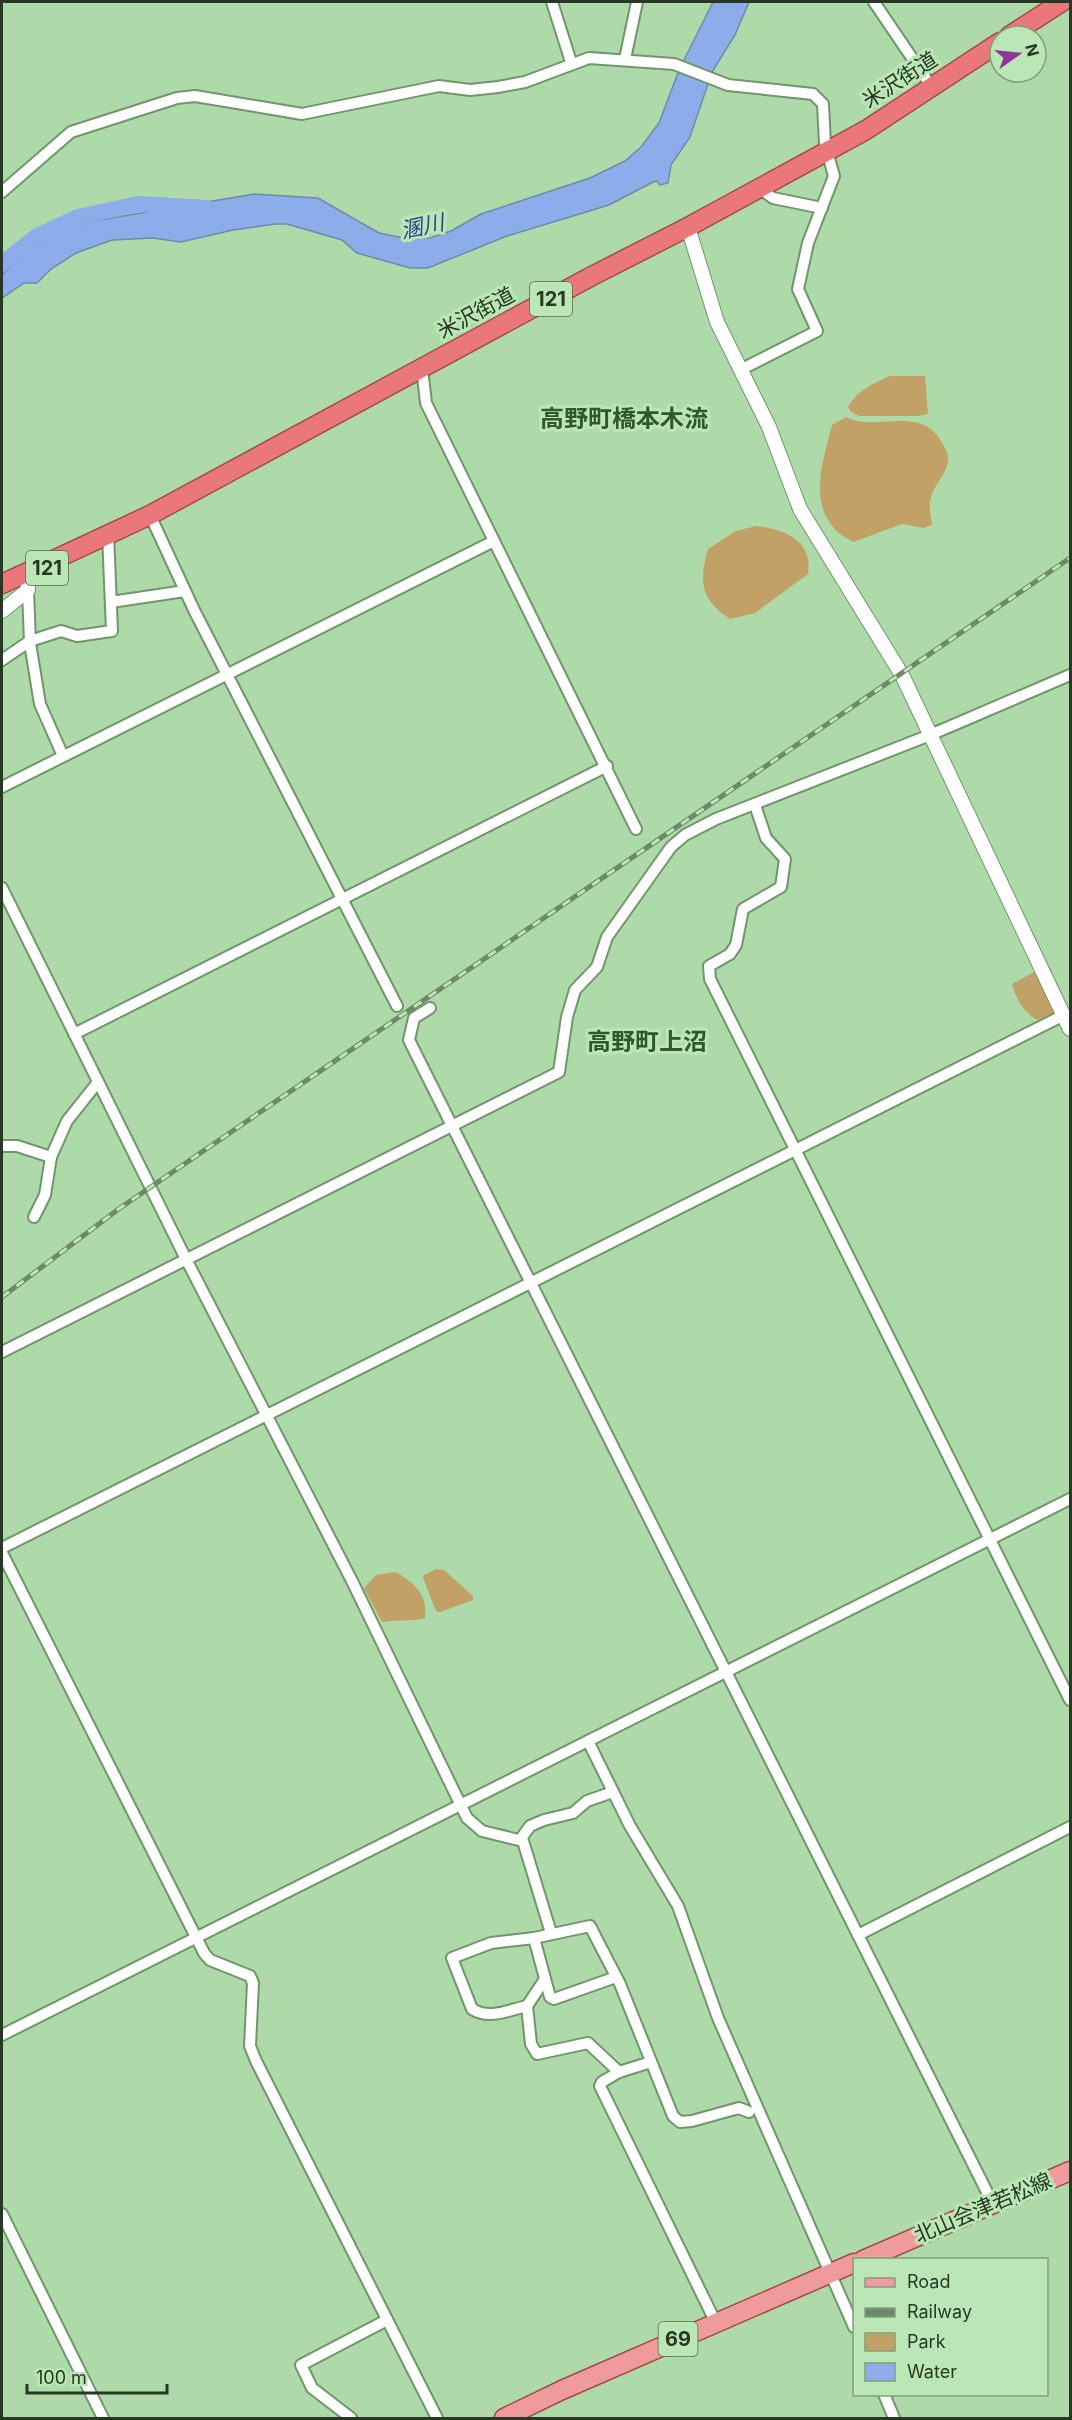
<svg xmlns="http://www.w3.org/2000/svg" width="1072" height="2420" viewBox="0 0 1072 2420" font-family="Inter,'Noto Sans JP',sans-serif">
<style>
.green{fill:#c1a165}
.water{fill:#8cade9;stroke:#6e8aae;stroke-width:1.5}
.lines{fill:none;stroke-linecap:round;stroke-linejoin:round}
.river{stroke:#8cade9;stroke-width:16}
.minor-casing{stroke:#6f976a;stroke-width:14}
.tertiary-casing{stroke:#6f976a;stroke-width:16}
.primary-casing{stroke:#a24c47;stroke-width:21}
.trunk-casing{stroke:#a24c47;stroke-width:21}
.minor{stroke:#fff;stroke-width:10}
.tertiary{stroke:#fff;stroke-width:14}
.primary{stroke:#ef9a9c;stroke-width:18}
.trunk{stroke:#ea787b;stroke-width:18}
.rail-casing{stroke:#6c8a68;stroke-width:5}
.rail{stroke:#bbe6b6;stroke-width:3;stroke-dasharray:9;stroke-linecap:butt}
.labels{text-anchor:middle;stroke-width:6;stroke-linejoin:round;paint-order:stroke}
.shield{fill:#bbe6b6;stroke:#536c50;stroke-width:1.5}
.shield-label{font-size:20px;font-weight:bold;fill:#273825}
.street-label{font-size:21px;fill:#273825;stroke:#bbe6b6}
.water-label{font-size:22px;font-style:italic;fill:#244990;stroke:#bbe6b6}
.quarter-label{font-size:24px;font-weight:bold;fill:#31572d;stroke:#bbe6b6}
</style>
<rect width="100%" height="100%" fill="#aed9a9"/>
<g class="green">
<path d="M890,376H925L928,414L918,416H859L850,411L848,406C859,390 873,383 890,376Z"/>
<path d="M846,417C876,433 921,403 942,443C944,446 947,451 948,455C950,471 935,483 931,497C928,505 931,517 932,525L924,528L902,524L853,542C804,517 821,468 832,425Z"/>
<path d="M756,526C784,529 813,540 808,574L755,613L730,619C700,599 699,581 708,549L736,531Z"/>
<path d="M1034,972L1057,1012L1037,1020C1022,1010 1017,1000 1012,984Z"/>
<path d="M436,1569L444,1570L473,1596V1600L440,1612L436,1611L423,1578L424,1575Z"/>
<path d="M396,1572C414,1583 428,1594 425,1618C410,1622 398,1619 382,1622L364,1588L376,1575Z"/>
</g>
<path class="water" d="M713,2H749L735,35L712,72L690,137L671,165L668,183L660,185L657,181L653,182L609,205L507,236L428,268H410L357,253L342,240L287,224H275L233,230L181,242L153,238L112,240L76,253L51,269L37,283H24L2,298V275C28,250 52,230 88,222L254,194L318,198L379,233L409,239L430,238L451,231L481,214L590,178L625,161L641,147L659,123L679,70Z"/>
<g class="lines">
<path class="river" d="M2,264L37,236L78,217L138,204L207,208"/>
<defs>
<g id="minor">
<path d="M552,2L571,62"/>
<path d="M874,2L931,86"/>
<path d="M625,59L637,2"/>
<path d="M759,188L773,198L822,208"/>
<path d="M2,192L71,132L177,98L195,96L302,114L439,86L470,90L498,87L525,82L589,58L674,64L728,85L813,94L823,104L825,144L834,176L808,243L798,289L817,331L740,370"/>
<path d="M422,368L426,403L636,829"/>
<path d="M150,515L194,610L397,1006"/>
<path d="M28,590L30,643L40,704L63,756"/>
<path d="M111,602L185,591"/>
<path d="M2,660L30,641L61,631L77,636L112,631L108,534"/>
<path d="M2,787L494,541"/>
<path d="M755,805L766,838L785,859L781,887L743,909L736,945L730,954L709,966L710,979L1070,1700"/>
<path d="M2,888L186,1259L352,1581L467,1818L482,1831L523,1841L551,1933"/>
<path d="M430,1008L414,1018L409,1040L993,2204"/>
<path d="M74,1034L607,766"/>
<path d="M2,1146H17L51,1157L67,1121L98,1082"/>
<path d="M34,1217L45,1195L51,1157"/>
<path d="M2,1352L559,1072L567,1017L575,990L597,967L607,937L671,847L685,835L716,819L930,735L1070,675"/>
<path d="M2,1548L1064,1015"/>
<path d="M2,1553L204,1953L210,1960L250,1976L253,1983L250,2046L256,2061L437,2418"/>
<path d="M588,1741L630,1826L678,1906L718,2018L854,2327"/>
<path d="M520,1840L530,1826L544,1820L573,1813L587,1801L613,1792"/>
<path d="M858,1935L1070,1827"/>
<path d="M534,1938L550,1997L554,1999L616,1977"/>
<path d="M527,2006L545,1979"/>
<path d="M2,2035L1070,1499"/>
<path d="M651,2062L619,2072L602,2082L600,2086L716,2323"/>
<path d="M619,2072L588,2043L537,2054L531,2044L527,2006C509,2010 489,2020 472,2009L452,1958L491,1943L534,1938L590,1926L620,1984L673,2116L680,2122L692,2121L739,2108L749,2112"/>
<path d="M2,2214L103,2418"/>
<path d="M884,2394L894,2418"/>
<path d="M351,2418L312,2388L301,2365L387,2320"/>
</g>
<g id="tertiary">
<path d="M688,227L717,322L769,427L800,509L902,675L1070,1029"/>
<path d="M2,611L28,590L27,572"/>
</g>
<g id="primary">
<path d="M863,2260L1070,2171"/>
<path d="M504,2418L562,2390L854,2263"/>
</g>
<g id="trunk">
<path d="M1009,36L1062,2"/>
<path d="M2,584L150,515L592,276L688,227L866,130L1000,42"/>
</g>
</defs>
<use href="#minor" class="minor-casing"/>
<use href="#tertiary" class="tertiary-casing"/>
<use href="#primary" class="primary-casing"/>
<use href="#trunk" class="trunk-casing"/>
<use href="#minor" class="minor"/>
<use href="#tertiary" class="tertiary"/>
<use href="#primary" class="primary"/>
<use href="#trunk" class="trunk"/>
<defs>
<path id="rail" d="M2,1297L120,1208L1070,558"/>
</defs>
<use href="#rail" class="rail-casing"/>
<use href="#rail" class="rail"/>
</g>
<g class="labels">
<g class="shield">
<rect x="530" y="282" width="42" height="34" rx="4.5"/>
<rect x="26" y="551" width="42" height="34" rx="4.5"/>
<rect x="658.5" y="2322" width="39" height="34" rx="4.5"/>
</g>
<g class="shield-label">
<text x="551" y="306">121</text>
<text x="47" y="575">121</text>
<text x="678" y="2346">69</text>
</g>
<g class="street-label">
<text transform="translate(900 80) rotate(-33)" y="7">米沢街道</text>
<text transform="translate(476 313) rotate(-28)" y="7">米沢街道</text>
<text transform="translate(983 2208) rotate(-23)" y="7">北山会津若松線</text>
</g>
<g class="water-label">
<text transform="translate(422 226) rotate(-12)" y="8">溷川</text>
</g>
<g class="quarter-label">
<text x="624" y="427">高野町橋本木流</text>
<text x="647" y="1050">高野町上沼</text>
</g>
</g>
<rect width="1072" height="2420" fill="none" stroke="#273825" stroke-width="6"/>
<rect x="853" y="2258" width="195" height="138" fill="#bbe6b6" stroke="#80a07c" stroke-width="1.5"/>
<rect x="865" y="2278" width="30" height="9" fill="#ef9a9c" stroke="#80a07c" stroke-width="1.5"/>
<text x="907" y="2288" font-size="18" fill="#273825">Road</text>
<rect x="865" y="2308" width="30" height="9" fill="#6c8a68" stroke="#80a07c" stroke-width="1.5"/>
<text x="907" y="2318" font-size="18" fill="#273825">Railway</text>
<rect x="865" y="2333" width="30" height="18" fill="#c1a165" stroke="#80a07c" stroke-width="1.5"/>
<text x="907" y="2348" font-size="18" fill="#273825">Park</text>
<rect x="865" y="2363" width="30" height="18" fill="#8cade9" stroke="#80a07c" stroke-width="1.5"/>
<text x="907" y="2378" font-size="18" fill="#273825">Water</text>
<g transform="translate(1018 54) rotate(75)"><circle r="28" fill="#bbe6b6" stroke="#80a07c" stroke-width="1.5"/>
<path d="M0-4.5L10 22L0 15L-10 22Z" fill="#90349e"/>
<text y="-9" font-size="16" font-weight="bold" text-anchor="middle" fill="#273825">N</text>
</g>
<path d="M27 2384v9h140v-9" fill="none" stroke="#273825" stroke-width="3"/>
<text x="36" y="2384" font-size="18" fill="#273825" stroke="#bbe6b6" stroke-width="4.5" paint-order="stroke">100 m</text>
</svg>
